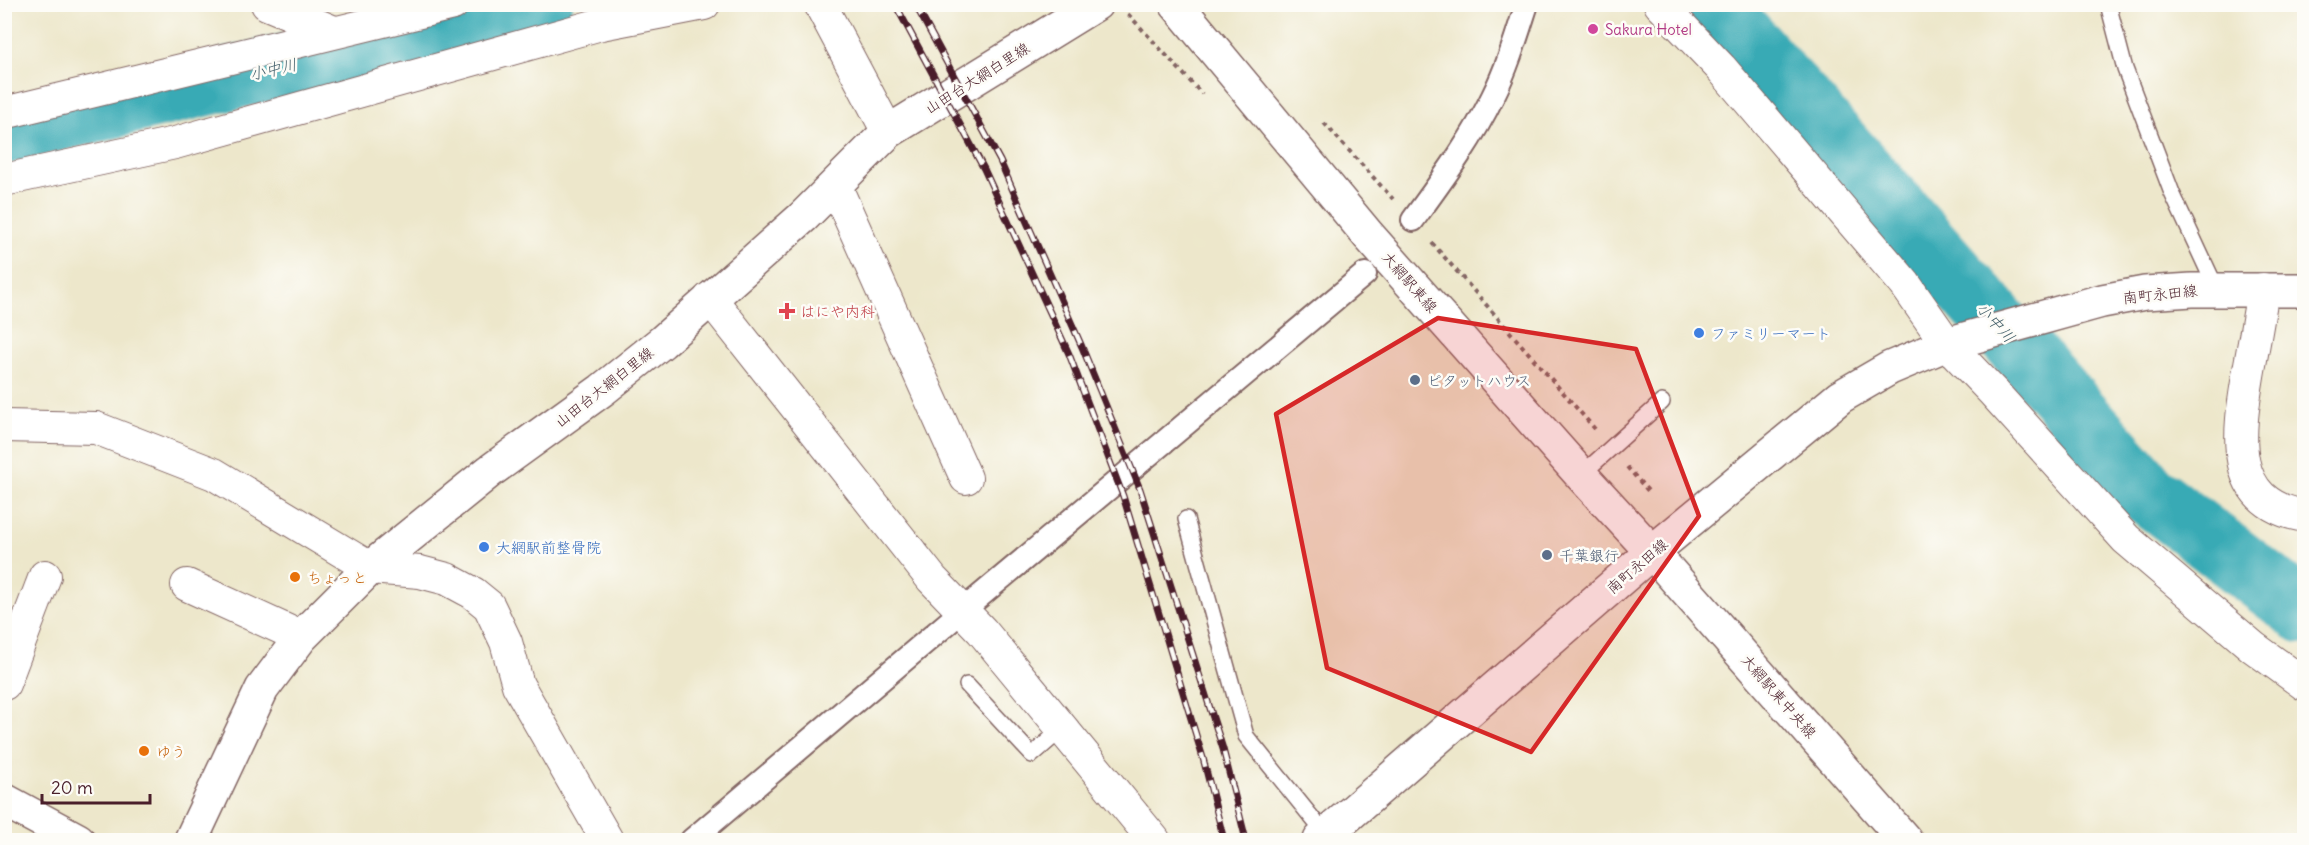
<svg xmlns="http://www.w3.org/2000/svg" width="2309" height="845" viewBox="0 0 2309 845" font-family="Delius,'Klee One',sans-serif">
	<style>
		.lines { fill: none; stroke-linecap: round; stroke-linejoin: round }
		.river { stroke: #39aab5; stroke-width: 64 }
		.service-casing { stroke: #836563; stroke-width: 18 }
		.pedestrian-casing { stroke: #836563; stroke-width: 26 }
		.minor-casing { stroke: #836563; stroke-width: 34 }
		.tertiary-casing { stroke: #836563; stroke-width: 36 }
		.primary-casing { stroke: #836563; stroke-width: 36 }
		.path { stroke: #836563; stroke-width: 4; stroke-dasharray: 4.5 4.5; stroke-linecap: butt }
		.service { stroke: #fff; stroke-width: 15 }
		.pedestrian { stroke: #fff; stroke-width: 22 }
		.minor { stroke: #fff; stroke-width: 32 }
		.tertiary { stroke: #fff; stroke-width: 33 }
		.primary { stroke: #fff; stroke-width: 33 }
		.rail-casing { stroke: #4a1f2b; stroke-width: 7 }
		.rail { stroke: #fdfcf7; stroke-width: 4.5; stroke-dasharray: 14; stroke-linecap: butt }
		.marked { fill: #d62828; fill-opacity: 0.2; stroke: #d62828; stroke-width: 4.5; stroke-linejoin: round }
		.hotel-dot { fill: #d1479c; stroke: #fdfcf7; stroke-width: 2 }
		.health-dot { fill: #e0444e; stroke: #fdfcf7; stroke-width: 2 }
		.shop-dot { fill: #3f7fe0; stroke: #fdfcf7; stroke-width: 2 }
		.service-dot { fill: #5c6f8a; stroke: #fdfcf7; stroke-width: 2 }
		.food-dot { fill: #e8710a; stroke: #fdfcf7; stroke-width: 2 }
		.labels { text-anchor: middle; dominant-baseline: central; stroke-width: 5; stroke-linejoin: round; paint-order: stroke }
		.hotel-label { font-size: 15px; fill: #b23c85; stroke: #fdfcf7; text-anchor: start }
		.street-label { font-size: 15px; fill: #4a1f2b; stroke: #fdfcf7 }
		.health-label { font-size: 15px; fill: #be3a42; stroke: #fdfcf7; text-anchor: start }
		.shop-label { font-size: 15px; fill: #366cbe; stroke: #fdfcf7; text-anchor: start }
		.service-label { font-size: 15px; fill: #4e5e75; stroke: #fdfcf7; text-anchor: start }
		.food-label { font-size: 15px; fill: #c56008; stroke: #fdfcf7; text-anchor: start }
		.water-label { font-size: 16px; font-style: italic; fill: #425e69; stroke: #fdfcf7 }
	</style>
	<rect width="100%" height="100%" fill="#fdfcf7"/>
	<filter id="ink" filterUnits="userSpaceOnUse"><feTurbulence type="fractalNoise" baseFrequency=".0167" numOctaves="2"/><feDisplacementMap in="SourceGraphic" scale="12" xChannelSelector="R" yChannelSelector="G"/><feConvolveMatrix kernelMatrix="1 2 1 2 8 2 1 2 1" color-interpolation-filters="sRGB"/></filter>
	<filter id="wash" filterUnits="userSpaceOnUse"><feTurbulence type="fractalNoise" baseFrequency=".008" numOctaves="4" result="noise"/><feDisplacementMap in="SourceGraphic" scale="24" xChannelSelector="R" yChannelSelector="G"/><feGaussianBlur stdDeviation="1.35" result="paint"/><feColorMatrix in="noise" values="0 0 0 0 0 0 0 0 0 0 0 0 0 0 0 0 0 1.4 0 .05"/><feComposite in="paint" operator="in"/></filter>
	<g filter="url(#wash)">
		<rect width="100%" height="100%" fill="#ede7cb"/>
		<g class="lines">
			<g class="river">
				<path d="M1714 4 2149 494 2304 612"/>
				<path d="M4 133 541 4"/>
			</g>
		</g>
	</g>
	<g filter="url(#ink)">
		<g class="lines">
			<defs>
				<g id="service">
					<path d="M2108 4 2125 69 2172 193 2217 290"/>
					<path d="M1581 475 1662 402"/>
					<path d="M1186 519 1246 736 1326 835"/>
					<path d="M967 685 1032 755 1062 729"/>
				</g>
				<g id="pedestrian">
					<path d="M1413 220C1442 180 1472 140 1493 96 1508 66 1517 35 1527 4"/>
					<path d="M692 840 962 611 1365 274"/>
				</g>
				<g id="minor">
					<path d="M267 4 334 32"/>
					<path d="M820 4 888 132"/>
					<path d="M1660 4 1721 68 1905 284 1947 344 1994 393 2126 539 2253 647 2304 684"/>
					<path d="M4 113 453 4"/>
					<path d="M4 180 175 143 601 24 704 4"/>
					<path d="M835 185 966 478"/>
					<path d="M2263 289C2259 316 2254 343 2249 370 2239 430 2225 502 2304 516"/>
					<path d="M710 298 932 579 982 631 1154 840"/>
					<path d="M4 426 96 428 214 474 370 568 420 572 447 579 473 593 489 606 506 642 518 685 607 840"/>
					<path d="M187 585 301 637"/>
					<path d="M4 684 45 576"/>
				</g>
				<g id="tertiary">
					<path d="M1176 4 1368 235 1581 475 1652 552 1905 840"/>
					<path d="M1320 840 1652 552 1840 397 1890 368 1947 344 2102 301 2145 293 2192 290H2304"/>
				</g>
				<g id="primary">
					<path d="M4 800 78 840"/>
					<path d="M191 840 262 689 301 637 370 568 490 471 602 390 662 342 803 217 888 132 1096 4"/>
				</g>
			</defs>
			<use href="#service" class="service-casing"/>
			<use href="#pedestrian" class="pedestrian-casing"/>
			<use href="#minor" class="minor-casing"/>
			<use href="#tertiary" class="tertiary-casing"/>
			<use href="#primary" class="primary-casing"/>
			<g class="path">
				<path d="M1128 14 1202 94"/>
				<path d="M1324 123 1393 199"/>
				<path d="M1432 243 1595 429"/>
				<path d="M1627 467 1650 493"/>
			</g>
			<use href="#service" class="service"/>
			<use href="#pedestrian" class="pedestrian"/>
			<use href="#minor" class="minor"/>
			<use href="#tertiary" class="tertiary"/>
			<use href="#primary" class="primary"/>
			<defs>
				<g id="rail">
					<path d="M895 4 984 169 1069 354 1123 496 1203 758 1224 840"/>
					<path d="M915 4 1000 161 1082 347 1140 489 1223 749 1246 840"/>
				</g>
			</defs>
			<use href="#rail" class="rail-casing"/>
			<use href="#rail" class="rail"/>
		</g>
	</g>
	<path class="marked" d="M1438 318 1636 349 1699 516 1531 752 1327 668 1276 414Z"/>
	<circle class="hotel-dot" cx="1593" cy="29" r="6"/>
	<path class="health-dot" d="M784 302h6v6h6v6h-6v6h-6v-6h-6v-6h6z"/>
	<g class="shop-dot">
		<circle cx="1699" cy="333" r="6"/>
		<circle cx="484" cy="547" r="6"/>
	</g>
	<g class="service-dot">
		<circle cx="1415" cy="380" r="6"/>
		<circle cx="1547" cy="555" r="6"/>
	</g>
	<g class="food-dot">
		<circle cx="295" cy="577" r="6"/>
		<circle cx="144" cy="751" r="6"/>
	</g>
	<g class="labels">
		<g class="hotel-label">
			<text x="1605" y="29">Sakura Hotel</text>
		</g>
		<g class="street-label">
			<text transform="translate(977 78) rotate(-32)">山田台大網白里線</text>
			<text transform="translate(1410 282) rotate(49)">大網駅東線</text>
			<text transform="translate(2160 294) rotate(-6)">南町永田線</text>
			<text transform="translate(604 387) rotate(-38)">山田台大網白里線</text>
			<text transform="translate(1637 566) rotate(-41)">南町永田線</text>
			<text transform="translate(1779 696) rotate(49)">大網駅東中央線</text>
		</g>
		<g class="health-label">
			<text x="800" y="311">はにや内科</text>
		</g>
		<g class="shop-label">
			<text x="1711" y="333">ファミリーマート</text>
			<text x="496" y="547">大網駅前整骨院</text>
		</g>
		<g class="service-label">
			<text x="1427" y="380">ピタットハウス</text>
			<text x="1559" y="555">千葉銀行</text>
		</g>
		<g class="food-label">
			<text x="307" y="577">ちょっと</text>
			<text x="156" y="751">ゆう</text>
		</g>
		<g class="water-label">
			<text transform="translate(273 69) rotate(-13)">小中川</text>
			<text transform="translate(1996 322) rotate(48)">小中川</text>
		</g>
	</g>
	<rect width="2309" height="845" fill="none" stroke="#fdfcf7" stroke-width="24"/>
	<path d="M42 794v9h108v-9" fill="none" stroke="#4a1f2b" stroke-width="3"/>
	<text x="51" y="794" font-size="18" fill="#4a1f2b" stroke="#fdfcf7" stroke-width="4.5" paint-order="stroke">20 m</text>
</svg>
